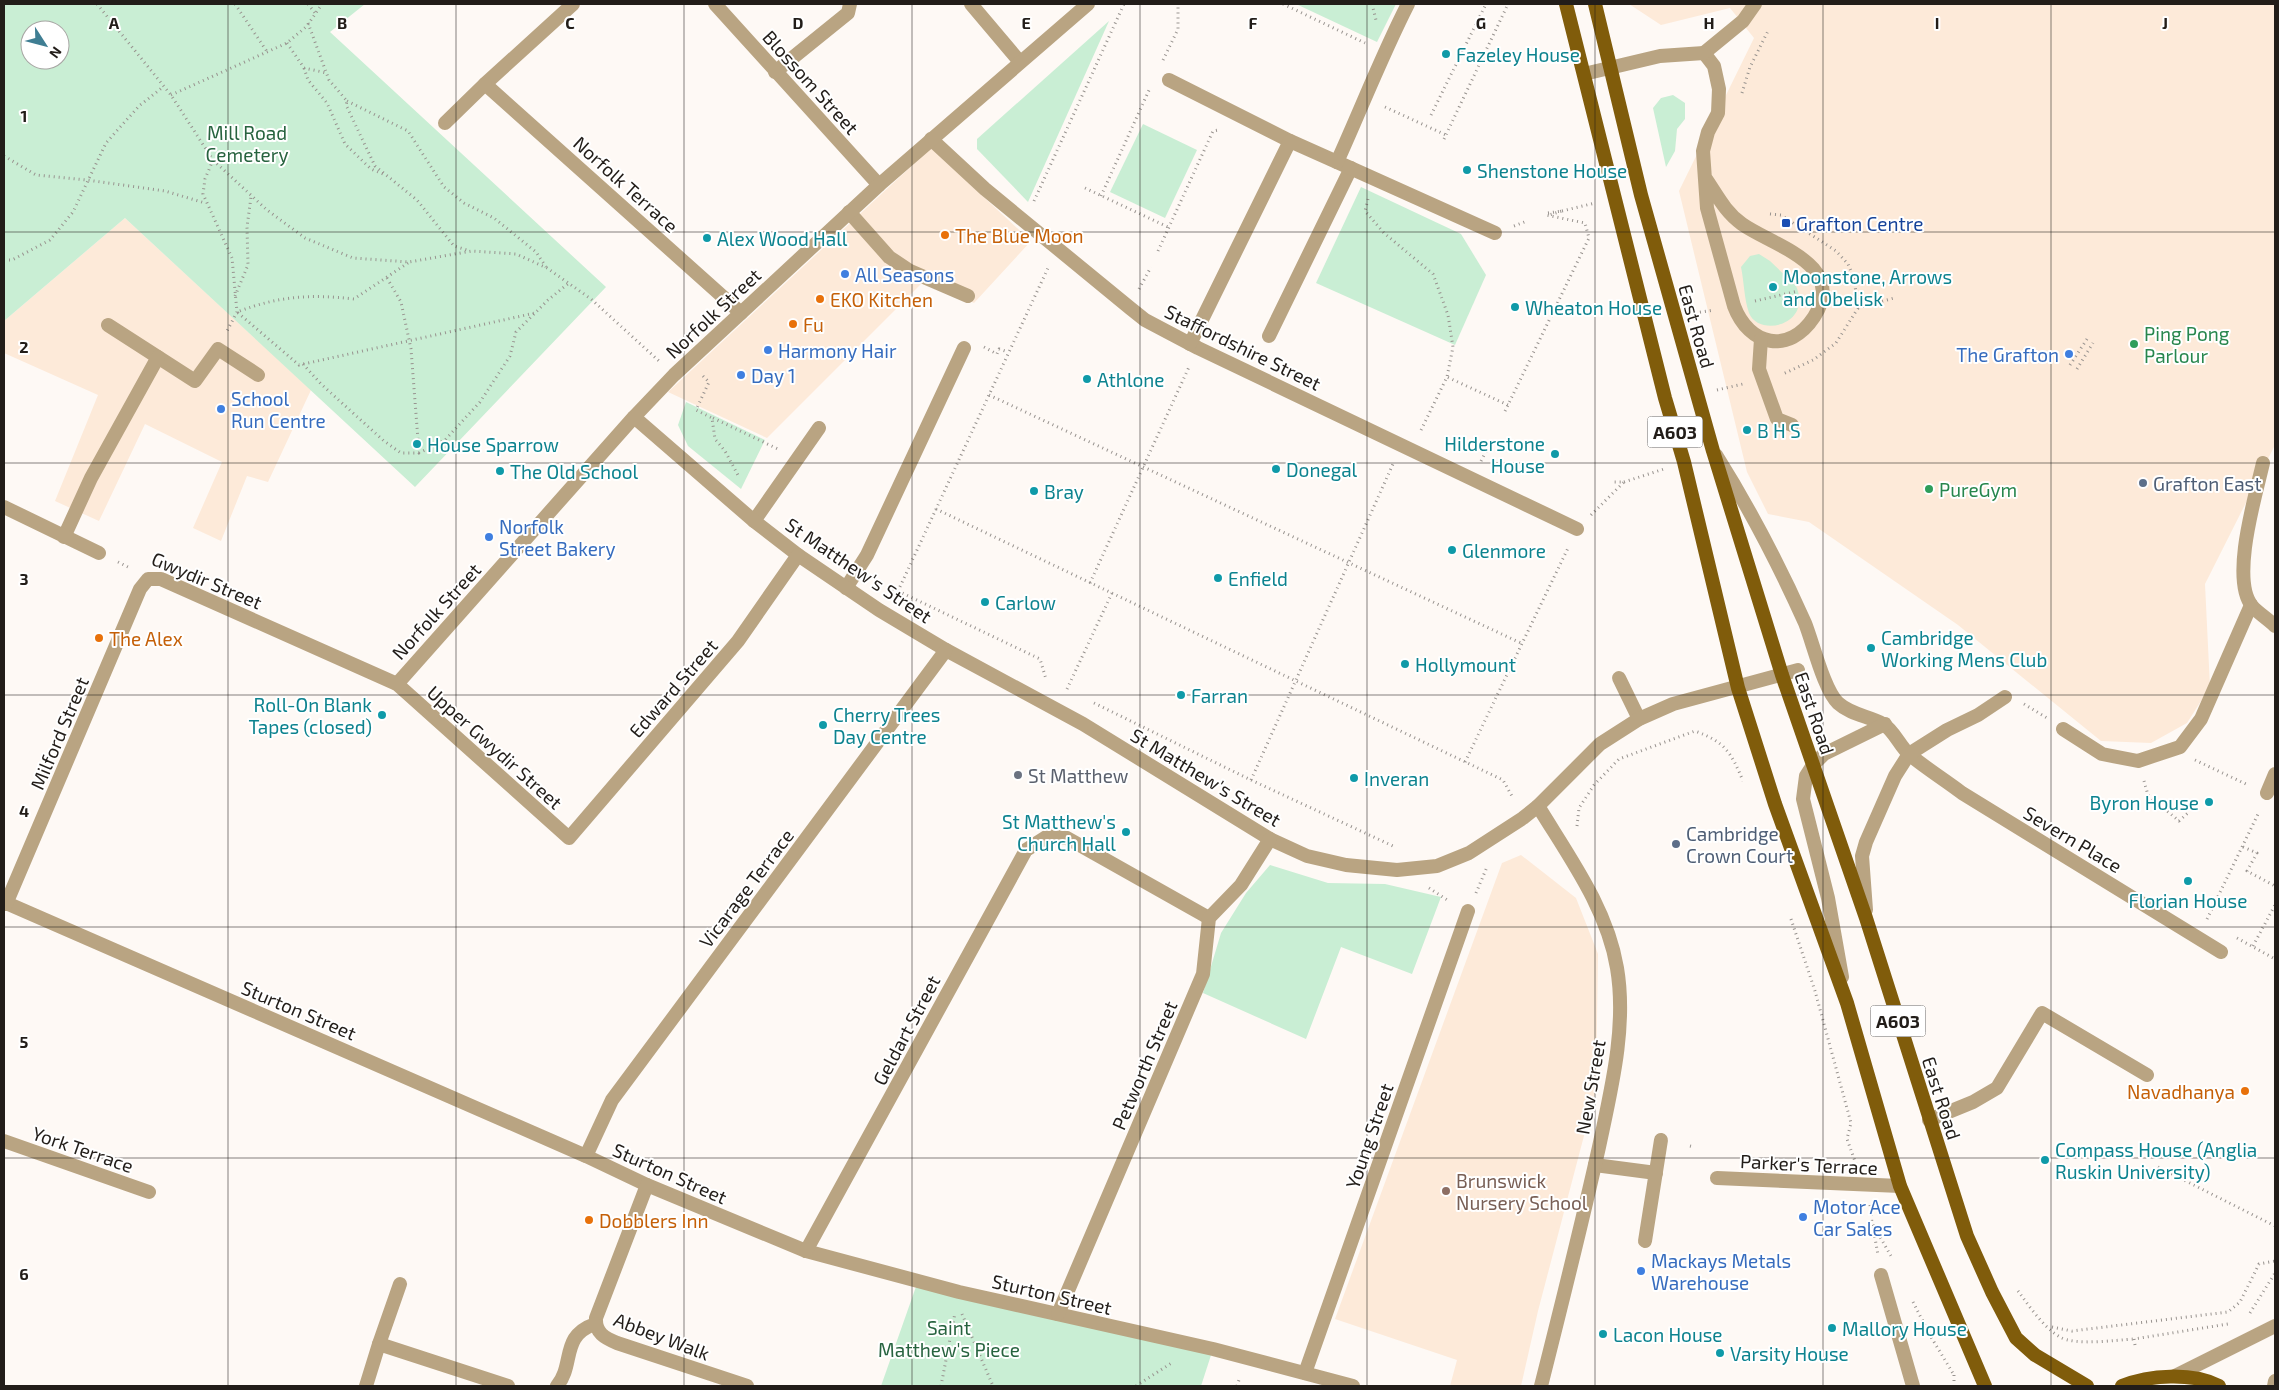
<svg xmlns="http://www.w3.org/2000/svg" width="2279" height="1390" viewBox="0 0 2279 1390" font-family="'Exo 2',sans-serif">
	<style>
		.built { fill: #fdead9 }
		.green { fill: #c9eed4; fill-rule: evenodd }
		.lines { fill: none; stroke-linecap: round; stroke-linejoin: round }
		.path { stroke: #98938f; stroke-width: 3; stroke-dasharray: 1 4; stroke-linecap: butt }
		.service { stroke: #b9a482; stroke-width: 14 }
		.minor { stroke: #b9a482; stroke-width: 14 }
		.tertiary { stroke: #b9a482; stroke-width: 14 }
		.primary { stroke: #805c0b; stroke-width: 14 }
		.grid { fill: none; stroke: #221d19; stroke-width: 1; stroke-opacity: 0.55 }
		.culture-dot { fill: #0f9aa8; stroke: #fff; stroke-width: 2 }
		.transit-dot { fill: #1a4fb4; stroke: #fff; stroke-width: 2 }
		.food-dot { fill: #e8710a; stroke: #fff; stroke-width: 2 }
		.shop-dot { fill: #3f7fe0; stroke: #fff; stroke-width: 2 }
		.leisure-dot { fill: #2e9e5b; stroke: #fff; stroke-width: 2 }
		.service-dot { fill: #5c6f8a; stroke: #fff; stroke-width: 2 }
		.worship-dot { fill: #6b7280; stroke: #fff; stroke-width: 2 }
		.education-dot { fill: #8d6e63; stroke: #fff; stroke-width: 2 }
		.labels { text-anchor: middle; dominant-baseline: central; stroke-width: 4; stroke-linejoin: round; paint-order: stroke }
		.shield { fill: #fff; stroke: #64615e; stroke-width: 1 }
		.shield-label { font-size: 18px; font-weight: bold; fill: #221d19 }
		.culture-label { font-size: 19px; fill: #0d838f; stroke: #fff; text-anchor: start }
		.street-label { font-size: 19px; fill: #221d19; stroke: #fff }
		.park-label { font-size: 19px; fill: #27633f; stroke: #fff }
		.transit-label { font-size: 19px; fill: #164399; stroke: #fff; text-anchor: start }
		.food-label { font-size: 19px; fill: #c56008; stroke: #fff; text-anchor: start }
		.shop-label { font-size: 19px; fill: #366cbe; stroke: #fff; text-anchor: start }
		.leisure-label { font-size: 19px; fill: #27864d; stroke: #fff; text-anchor: start }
		.service-label { font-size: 19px; fill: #4e5e75; stroke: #fff; text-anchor: start }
		.worship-label { font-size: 19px; fill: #5b616d; stroke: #fff; text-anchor: start }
		.education-label { font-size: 19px; fill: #785e54; stroke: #fff; text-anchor: start }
		.grid-label { font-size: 16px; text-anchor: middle; font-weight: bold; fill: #221d19; stroke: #fff; stroke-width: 4; stroke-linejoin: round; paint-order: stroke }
	</style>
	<rect width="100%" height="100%" fill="#fef9f5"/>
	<g class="built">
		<path d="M1629 4H2275V445L2205 584 2210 687 2187 723 2151 743 2101 741 1958 625 1809 522 1768 514 1747 472 1679 191 1754 38 1730 8 1661 25Z"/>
		<path d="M931 148 1031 241 974 303 925 280 767 438 668 392Z"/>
		<path d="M125 218 311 390 268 482 247 476 221 541 193 528 222 462 145 424 99 521 55 501 98 395 4 353V321Z"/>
		<path d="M1521 855 1576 898 1598 954 1596 1090 1538 1311 1521 1386H1450L1457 1360 1335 1319 1502 863Z"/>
	</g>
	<g class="green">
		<path d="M4 4H365L330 32 606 287 415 487 125 218 4 321ZM30 30H60V60H30Z"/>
		<path d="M1296 4H1396L1377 42Z"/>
		<path d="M1109 21 1028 202 977 149V139Z"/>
		<path d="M1673 95 1685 103V119L1677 129 1675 151 1666 167 1653 108 1661 98Z"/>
		<path d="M1143 124 1197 150 1165 218 1110 192Z"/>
		<path d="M1361 187 1461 234 1486 275 1455 345 1316 283Z"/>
		<path d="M1759 254 1770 261 1796 286C1813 325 1759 338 1749 313 1744 299 1744 281 1741 267L1750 256Z"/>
		<path d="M686 402 765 440 741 489 688 446 678 425Z"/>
		<path d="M1270 865 1328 883 1385 884 1441 897 1412 974 1341 947 1306 1039 1203 993 1221 933 1246 893Z"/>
		<path d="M918 1281 1213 1349 1201 1386H881Z"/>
	</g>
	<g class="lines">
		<g class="path">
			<path d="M97 4 171 95 213 160 267 210 305 238 353 258 409 262 472 251 516 254 547 268 591 299 659 361"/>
			<path d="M235 4 268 53"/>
			<path d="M308 4 315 13"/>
			<path d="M1283 4 1365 43"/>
			<path d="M1372 4 1376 20"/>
			<path d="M308 23 329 80 347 101 346 105 375 166 417 200 454 246 470 251"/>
			<path d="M287 43 304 68 327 73"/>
			<path d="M1163 60 1178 29V4"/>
			<path d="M304 68 308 80 327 103 345 144 371 169 383 174"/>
			<path d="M1742 93 1750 67 1768 31"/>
			<path d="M171 95 287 43 307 26 322 4"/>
			<path d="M347 101 408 131 444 187 464 203 494 218 536 252 546 267"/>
			<path d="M1385 107 1446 135"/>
			<path d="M1431 115 1486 4"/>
			<path d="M1444 139 1508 4"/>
			<path d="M4 156 36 175 87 180 165 191 205 203"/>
			<path d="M213 160 205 179 203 194 232 258 237 312 227 331"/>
			<path d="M1085 188 1168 227"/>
			<path d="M1101 196 1150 88"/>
			<path d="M1368 199 1365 211 1384 233 1433 274 1448 315 1453 347 1447 377"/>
			<path d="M1034 201 1124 4"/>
			<path d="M1562 211 1595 203"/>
			<path d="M1548 213 1562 211 1549 215"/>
			<path d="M1770 214 1781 215 1836 251 1848 264 1854 278 1858 308 1836 343 1813 360 1783 374"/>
			<path d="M1514 226 1527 221"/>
			<path d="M1158 251 1213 131 1218 130"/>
			<path d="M4 260H12L50 240 73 212 106 143 139 106 163 87"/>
			<path d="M408 263 354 299C310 294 279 296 237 312L299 365 535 313"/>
			<path d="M387 278 401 302 411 349 419 453 445 440 480 402 510 356 516 332 548 300 569 283"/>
			<path d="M1139 289 1151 267"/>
			<path d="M235 296 248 265 247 227 251 197"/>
			<path d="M1755 301 1798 291"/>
			<path d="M1858 308 1894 298"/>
			<path d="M1695 313 1714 310"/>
			<path d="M984 347 997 354 999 349 1008 352"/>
			<path d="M303 364 321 384 384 441 401 453H419"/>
			<path d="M2070 365 2087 339"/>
			<path d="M2077 369 2093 343"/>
			<path d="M703 376 709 382 696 410 712 418 715 439 725 451 739 477"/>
			<path d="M1717 390 1743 384"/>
			<path d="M989 395 1523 644"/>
			<path d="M1505 411 1589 238 1585 223 1546 215"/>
			<path d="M713 418 780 450"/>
			<path d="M1421 430 1447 377 1508 405"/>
			<path d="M1481 461 1490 444"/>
			<path d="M1624 482 1664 469"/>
			<path d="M936 509 1503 780 1513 798"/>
			<path d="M1591 515 1624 482H1612"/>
			<path d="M118 562 130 568"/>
			<path d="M1090 583 1189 367"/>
			<path d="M888 588 898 591 1048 268"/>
			<path d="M898 591 1040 659 1046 679"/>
			<path d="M1067 689 1112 593"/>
			<path d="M1094 703 1251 780 1393 846"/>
			<path d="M2024 704 2047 718"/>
			<path d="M2195 760 2248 785"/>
			<path d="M1465 762 1568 548"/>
			<path d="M1251 780 1393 464"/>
			<path d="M2144 781 2148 795 2179 821 2189 812"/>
			<path d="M1577 826 1579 808 1594 785 1619 759 1695 731C1725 742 1731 752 1743 781"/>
			<path d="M2243 847 2257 853 2247 871 2275 886"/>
			<path d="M1429 888 1449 901"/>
			<path d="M1476 893 1487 867"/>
			<path d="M1791 919 1815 991 1851 1123 1847 1139 1856 1164"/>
			<path d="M2207 919 2259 812"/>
			<path d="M2237 938 2275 959"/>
			<path d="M2253 946 2275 905"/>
			<path d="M1690 1146 1694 1147"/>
			<path d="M2158 1167 2275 1226"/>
			<path d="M1870 1205 1872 1223 1891 1256"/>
			<path d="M1873 1227 1878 1255"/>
			<path d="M2018 1291C2030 1307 2043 1327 2060 1337 2075 1346 2116 1340 2134 1339"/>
			<path d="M1913 1302 1931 1337 1954 1375"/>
			<path d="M2250 1313 2275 1273"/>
			<path d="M962 1314 993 1386"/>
			<path d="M2052 1327 2072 1331 2228 1312 2240 1302 2259 1264 2275 1261"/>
			<path d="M2135 1345 2134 1339 2228 1324"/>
			<path d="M941 1386 955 1313"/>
			<path d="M1136 1386 1173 1362"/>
			<path d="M1237 1386 1240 1377"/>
			<path d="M1954 1386V1374"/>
		</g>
		<g class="service">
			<path d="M971 4 1020 62"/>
			<path d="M1704 53 1714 66 1719 89 1718 113 1708 132 1703 151 1707 208 1734 306C1749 346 1789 355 1814 317 1848 264 1773 246 1742 224 1725 212 1717 195 1706 179"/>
			<path d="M1704 53 1743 21 1755 4"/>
			<path d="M1584 74 1660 56 1704 53"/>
			<path d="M849 212 889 257 910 271 968 296"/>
			<path d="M108 325 195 381 218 349 258 375"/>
			<path d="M1269 336 1351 168"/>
			<path d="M1761 339 1759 369 1777 419 1792 425"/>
			<path d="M1716 455C1750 509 1779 565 1805 623 1813 643 1824 690 1838 703 1851 715 1869 716 1883 724 1894 730 1900 747 1910 755 1927 769 1945 780 1962 793L2221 952"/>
			<path d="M2263 463C2256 494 2230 579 2252 606 2258 613 2268 619 2275 626"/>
			<path d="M754 521 819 428"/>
			<path d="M64 537 91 478 158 357"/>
			<path d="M846 588 867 555 964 348"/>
			<path d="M1619 678 1639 719"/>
			<path d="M2063 729 2102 754 2138 761 2180 747 2201 719 2251 605"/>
			<path d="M2267 793 2275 774"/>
			<path d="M1866 910 1862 856 1866 842 1895 776 1909 754 1947 730 1978 715 2005 697"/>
			<path d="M1842 977 1828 898 1803 799 1806 776 1813 765 1824 754 1885 724"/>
			<path d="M1929 1120 1973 1102 1997 1088 2042 1013 2147 1075"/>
			<path d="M1595 1165 1656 1173"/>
			<path d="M1717 1178 1900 1186"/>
			<path d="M1645 1241 1661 1140"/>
		</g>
		<g class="minor">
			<path d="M573 4 485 84 741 313"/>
			<path d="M715 4 879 185"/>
			<path d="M775 72 848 13 850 4"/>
			<path d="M1169 80 1290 141"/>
			<path d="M445 123 485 84"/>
			<path d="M931 139 985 189 1130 308 1145 320 1198 348 1577 529"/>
			<path d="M1337 162 1495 233"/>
			<path d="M1190 344 1290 141 1337 162C1361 109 1382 55 1408 4"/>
			<path d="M634 417 754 521 798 555 879 610 946 650 1083 724 1270 839 1307 856 1346 865 1397 870 1437 866 1469 853 1523 818 1538 806 1600 744 1639 719 1673 704 1798 670"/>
			<path d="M4 507 99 553"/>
			<path d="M397 684 634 417 674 375 879 185 1088 4"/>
			<path d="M1538 806C1569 857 1607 908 1617 968 1627 1027 1611 1090 1599 1147 1581 1227 1561 1307 1541 1386"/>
			<path d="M4 902 586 1156 647 1185 806 1251 959 1292 1213 1349 1353 1386"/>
			<path d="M6 904 140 589 148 579H161L397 684 569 838 738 641 798 555"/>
			<path d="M4 1141 149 1192"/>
			<path d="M586 1156 612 1100 946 650"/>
			<path d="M647 1185 596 1318C595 1333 605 1338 617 1343L747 1386"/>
			<path d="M806 1251 1026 850 1048 836 1067 838 1209 918"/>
			<path d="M1881 1275 1913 1386"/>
			<path d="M1058 1314 1203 974 1209 918 1241 885 1270 839"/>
			<path d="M379 1344 400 1284"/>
			<path d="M1305 1373 1468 911"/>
			<path d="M366 1386 379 1344 508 1386"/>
			<path d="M557 1386C575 1364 560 1336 595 1324"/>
		</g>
		<g class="tertiary">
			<path d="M2175 1376 2275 1326"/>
			<path d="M2274 1386 2275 1381"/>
		</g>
		<g class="primary">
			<path d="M1566 4 1665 398 1684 462 1738 688 1775 804 1847 1003 1900 1186 1985 1386"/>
			<path d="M1595 4 1641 195 1713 451 1782 675 1866 918 1967 1236 1992 1292 2016 1338 2035 1355 2087 1386"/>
			<path d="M2122 1386C2149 1375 2192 1372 2219 1386"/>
		</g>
	</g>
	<path class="grid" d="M228 4V1386M456 4V1386M684 4V1386M912 4V1386M1140 4V1386M1367 4V1386M1595 4V1386M1823 4V1386M2051 4V1386M4 232H2275M4 463H2275M4 695H2275M4 927H2275M4 1158H2275"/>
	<g class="culture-dot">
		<circle cx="1446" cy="54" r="5"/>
		<circle cx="1467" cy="170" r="5"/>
		<circle cx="707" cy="238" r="5"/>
		<circle cx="1773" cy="287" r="5"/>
		<circle cx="1515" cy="307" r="5"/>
		<circle cx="1087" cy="379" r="5"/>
		<circle cx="1747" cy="430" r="5"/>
		<circle cx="417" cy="444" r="5"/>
		<circle cx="1555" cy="454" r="5"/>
		<circle cx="1276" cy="469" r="5"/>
		<circle cx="500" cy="471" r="5"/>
		<circle cx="1034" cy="491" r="5"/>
		<circle cx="1452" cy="550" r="5"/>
		<circle cx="1218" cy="578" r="5"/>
		<circle cx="985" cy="602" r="5"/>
		<circle cx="1871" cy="648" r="5"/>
		<circle cx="1405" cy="664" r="5"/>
		<circle cx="1181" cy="695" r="5"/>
		<circle cx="382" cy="715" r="5"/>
		<circle cx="823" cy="725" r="5"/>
		<circle cx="1354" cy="778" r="5"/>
		<circle cx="2209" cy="802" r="5"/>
		<circle cx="1126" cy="832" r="5"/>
		<circle cx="2188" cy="881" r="5"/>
		<circle cx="2045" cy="1160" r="5"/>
		<circle cx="1832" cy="1328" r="5"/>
		<circle cx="1603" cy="1334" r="5"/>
		<circle cx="1720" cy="1353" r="5"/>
	</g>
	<rect class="transit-dot" x="1781" y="218" width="10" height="10" rx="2.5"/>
	<g class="food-dot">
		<circle cx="945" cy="235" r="5"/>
		<circle cx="820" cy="299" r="5"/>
		<circle cx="793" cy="324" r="5"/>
		<circle cx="99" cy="638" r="5"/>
		<circle cx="2245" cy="1091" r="5"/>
		<circle cx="589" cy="1220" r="5"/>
	</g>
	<g class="shop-dot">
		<circle cx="845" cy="274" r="5"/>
		<circle cx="768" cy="350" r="5"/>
		<circle cx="2069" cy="354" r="5"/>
		<circle cx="741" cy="375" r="5"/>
		<circle cx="221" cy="409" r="5"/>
		<circle cx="489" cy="537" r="5"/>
		<circle cx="1803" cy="1217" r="5"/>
		<circle cx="1641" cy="1271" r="5"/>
	</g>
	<g class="leisure-dot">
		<circle cx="2134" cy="344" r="5"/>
		<circle cx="1929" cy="489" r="5"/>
	</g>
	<g class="service-dot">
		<circle cx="2143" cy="483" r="5"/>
		<circle cx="1676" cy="844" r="5"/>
	</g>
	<circle class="worship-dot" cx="1018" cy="775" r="5"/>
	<circle class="education-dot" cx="1446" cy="1191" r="5"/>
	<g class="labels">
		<g class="shield">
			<rect x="1647.5" y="416.5" width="55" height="31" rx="4"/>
			<rect x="1870.5" y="1005.5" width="55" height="31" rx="4"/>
		</g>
		<g class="shield-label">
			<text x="1675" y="432">A603</text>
			<text x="1898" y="1021">A603</text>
		</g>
		<g class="culture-label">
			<text x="1456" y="54">Fazeley House</text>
			<text x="1477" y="170">Shenstone House</text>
			<text x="717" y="238">Alex Wood Hall</text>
			<text x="1783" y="276">Moonstone, Arrows<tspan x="1783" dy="22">and Obelisk</tspan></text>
			<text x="1525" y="307">Wheaton House</text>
			<text x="1097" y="379">Athlone</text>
			<text x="1757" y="430">B H S</text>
			<text x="1545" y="443" text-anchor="end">Hilderstone<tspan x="1545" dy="22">House</tspan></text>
			<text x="427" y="444">House Sparrow</text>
			<text x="1286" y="469">Donegal</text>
			<text x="510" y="471">The Old School</text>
			<text x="1044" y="491">Bray</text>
			<text x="1462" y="550">Glenmore</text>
			<text x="1228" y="578">Enfield</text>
			<text x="995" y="602">Carlow</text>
			<text x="1881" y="637">Cambridge<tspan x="1881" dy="22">Working Mens Club</tspan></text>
			<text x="1415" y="664">Hollymount</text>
			<text x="1191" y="695">Farran</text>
			<text x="372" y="704" text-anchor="end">Roll-On Blank<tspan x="372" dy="22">Tapes (closed)</tspan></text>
			<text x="833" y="714">Cherry Trees<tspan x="833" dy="22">Day Centre</tspan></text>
			<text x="1364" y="778">Inveran</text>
			<text x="2199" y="802" text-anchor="end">Byron House</text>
			<text x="1116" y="821" text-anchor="end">St Matthew's<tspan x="1116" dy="22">Church Hall</tspan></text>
			<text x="2188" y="900" text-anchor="middle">Florian House</text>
			<text x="2055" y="1149">Compass House (Anglia<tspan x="2055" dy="22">Ruskin University)</tspan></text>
			<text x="1842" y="1328">Mallory House</text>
			<text x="1613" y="1334">Lacon House</text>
			<text x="1730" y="1353">Varsity House</text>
		</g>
		<g class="street-label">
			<text transform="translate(811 82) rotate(48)">Blossom Street</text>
			<text transform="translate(626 184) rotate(42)">Norfolk Terrace</text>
			<text transform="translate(713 313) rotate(-43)">Norfolk Street</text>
			<text transform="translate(1697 326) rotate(74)">East Road</text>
			<text transform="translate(1243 347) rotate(26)">Staffordshire Street</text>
			<text transform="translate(859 570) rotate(34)">St Matthew's Street</text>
			<text transform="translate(207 580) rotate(23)">Gwydir Street</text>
			<text transform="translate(436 611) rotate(-48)">Norfolk Street</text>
			<text transform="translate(673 688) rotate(-49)">Edward Street</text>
			<text transform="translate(1815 713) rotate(71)">East Road</text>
			<text transform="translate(59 733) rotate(-67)">Milford Street</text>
			<text transform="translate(495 747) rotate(42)">Upper Gwydir Street</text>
			<text transform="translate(1206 777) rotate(31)">St Matthew's Street</text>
			<text transform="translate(2073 839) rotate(31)">Severn Place</text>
			<text transform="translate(746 888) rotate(-53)">Vicarage Terrace</text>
			<text transform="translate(299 1010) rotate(23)">Sturton Street</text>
			<text transform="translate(906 1030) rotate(-62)">Geldart Street</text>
			<text transform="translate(1144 1065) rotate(-67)">Petworth Street</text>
			<text transform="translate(1590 1087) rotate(-80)">New Street</text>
			<text transform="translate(1942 1098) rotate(72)">East Road</text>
			<text transform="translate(1369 1136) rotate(-71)">Young Street</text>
			<text transform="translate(83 1149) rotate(19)">York Terrace</text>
			<text transform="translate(1809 1164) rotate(3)">Parker's Terrace</text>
			<text transform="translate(670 1173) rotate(24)">Sturton Street</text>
			<text transform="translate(1052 1294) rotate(13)">Sturton Street</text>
			<text transform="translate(662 1336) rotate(21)">Abbey Walk</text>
		</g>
		<g class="park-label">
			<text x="247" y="132">Mill Road<tspan x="247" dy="22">Cemetery</tspan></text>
			<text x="949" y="1327">Saint<tspan x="949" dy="22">Matthew's Piece</tspan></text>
		</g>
		<g class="transit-label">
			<text x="1796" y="223">Grafton Centre</text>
		</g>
		<g class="food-label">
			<text x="955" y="235">The Blue Moon</text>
			<text x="830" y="299">EKO Kitchen</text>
			<text x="803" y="324">Fu</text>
			<text x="109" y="638">The Alex</text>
			<text x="2235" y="1091" text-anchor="end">Navadhanya</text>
			<text x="599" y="1220">Dobblers Inn</text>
		</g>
		<g class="shop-label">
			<text x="855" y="274">All Seasons</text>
			<text x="778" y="350">Harmony Hair</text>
			<text x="2059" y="354" text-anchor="end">The Grafton</text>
			<text x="751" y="375">Day 1</text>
			<text x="231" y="398">School<tspan x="231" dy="22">Run Centre</tspan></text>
			<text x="499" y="526">Norfolk<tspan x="499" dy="22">Street Bakery</tspan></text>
			<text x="1813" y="1206">Motor Ace<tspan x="1813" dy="22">Car Sales</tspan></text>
			<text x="1651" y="1260">Mackays Metals<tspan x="1651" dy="22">Warehouse</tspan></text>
		</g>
		<g class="leisure-label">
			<text x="2144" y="333">Ping Pong<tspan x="2144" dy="22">Parlour</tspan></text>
			<text x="1939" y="489">PureGym</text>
		</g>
		<g class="service-label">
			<text x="2153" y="483">Grafton East</text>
			<text x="1686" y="833">Cambridge<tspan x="1686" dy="22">Crown Court</tspan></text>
		</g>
		<g class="worship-label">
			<text x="1028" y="775">St Matthew</text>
		</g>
		<g class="education-label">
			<text x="1456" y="1180">Brunswick<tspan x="1456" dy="22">Nursery School</tspan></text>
		</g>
	</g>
	<g class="grid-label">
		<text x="114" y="29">A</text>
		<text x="342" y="29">B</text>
		<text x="570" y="29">C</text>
		<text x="798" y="29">D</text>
		<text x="1026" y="29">E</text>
		<text x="1253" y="29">F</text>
		<text x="1481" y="29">G</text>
		<text x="1709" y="29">H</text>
		<text x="1937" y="29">I</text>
		<text x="2165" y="29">J</text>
		<text x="24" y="122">1</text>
		<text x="24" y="353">2</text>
		<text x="24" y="585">3</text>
		<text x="24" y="817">4</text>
		<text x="24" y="1048">5</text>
		<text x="24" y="1280">6</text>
	</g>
	<rect width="2279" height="1390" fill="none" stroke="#221d19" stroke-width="10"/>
	<g transform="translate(45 45) rotate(126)"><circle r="24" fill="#ffffff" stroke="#a7a5a3"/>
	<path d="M0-4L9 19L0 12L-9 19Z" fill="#3f7e93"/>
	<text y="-8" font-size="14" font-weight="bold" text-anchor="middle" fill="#221d19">N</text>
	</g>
</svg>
